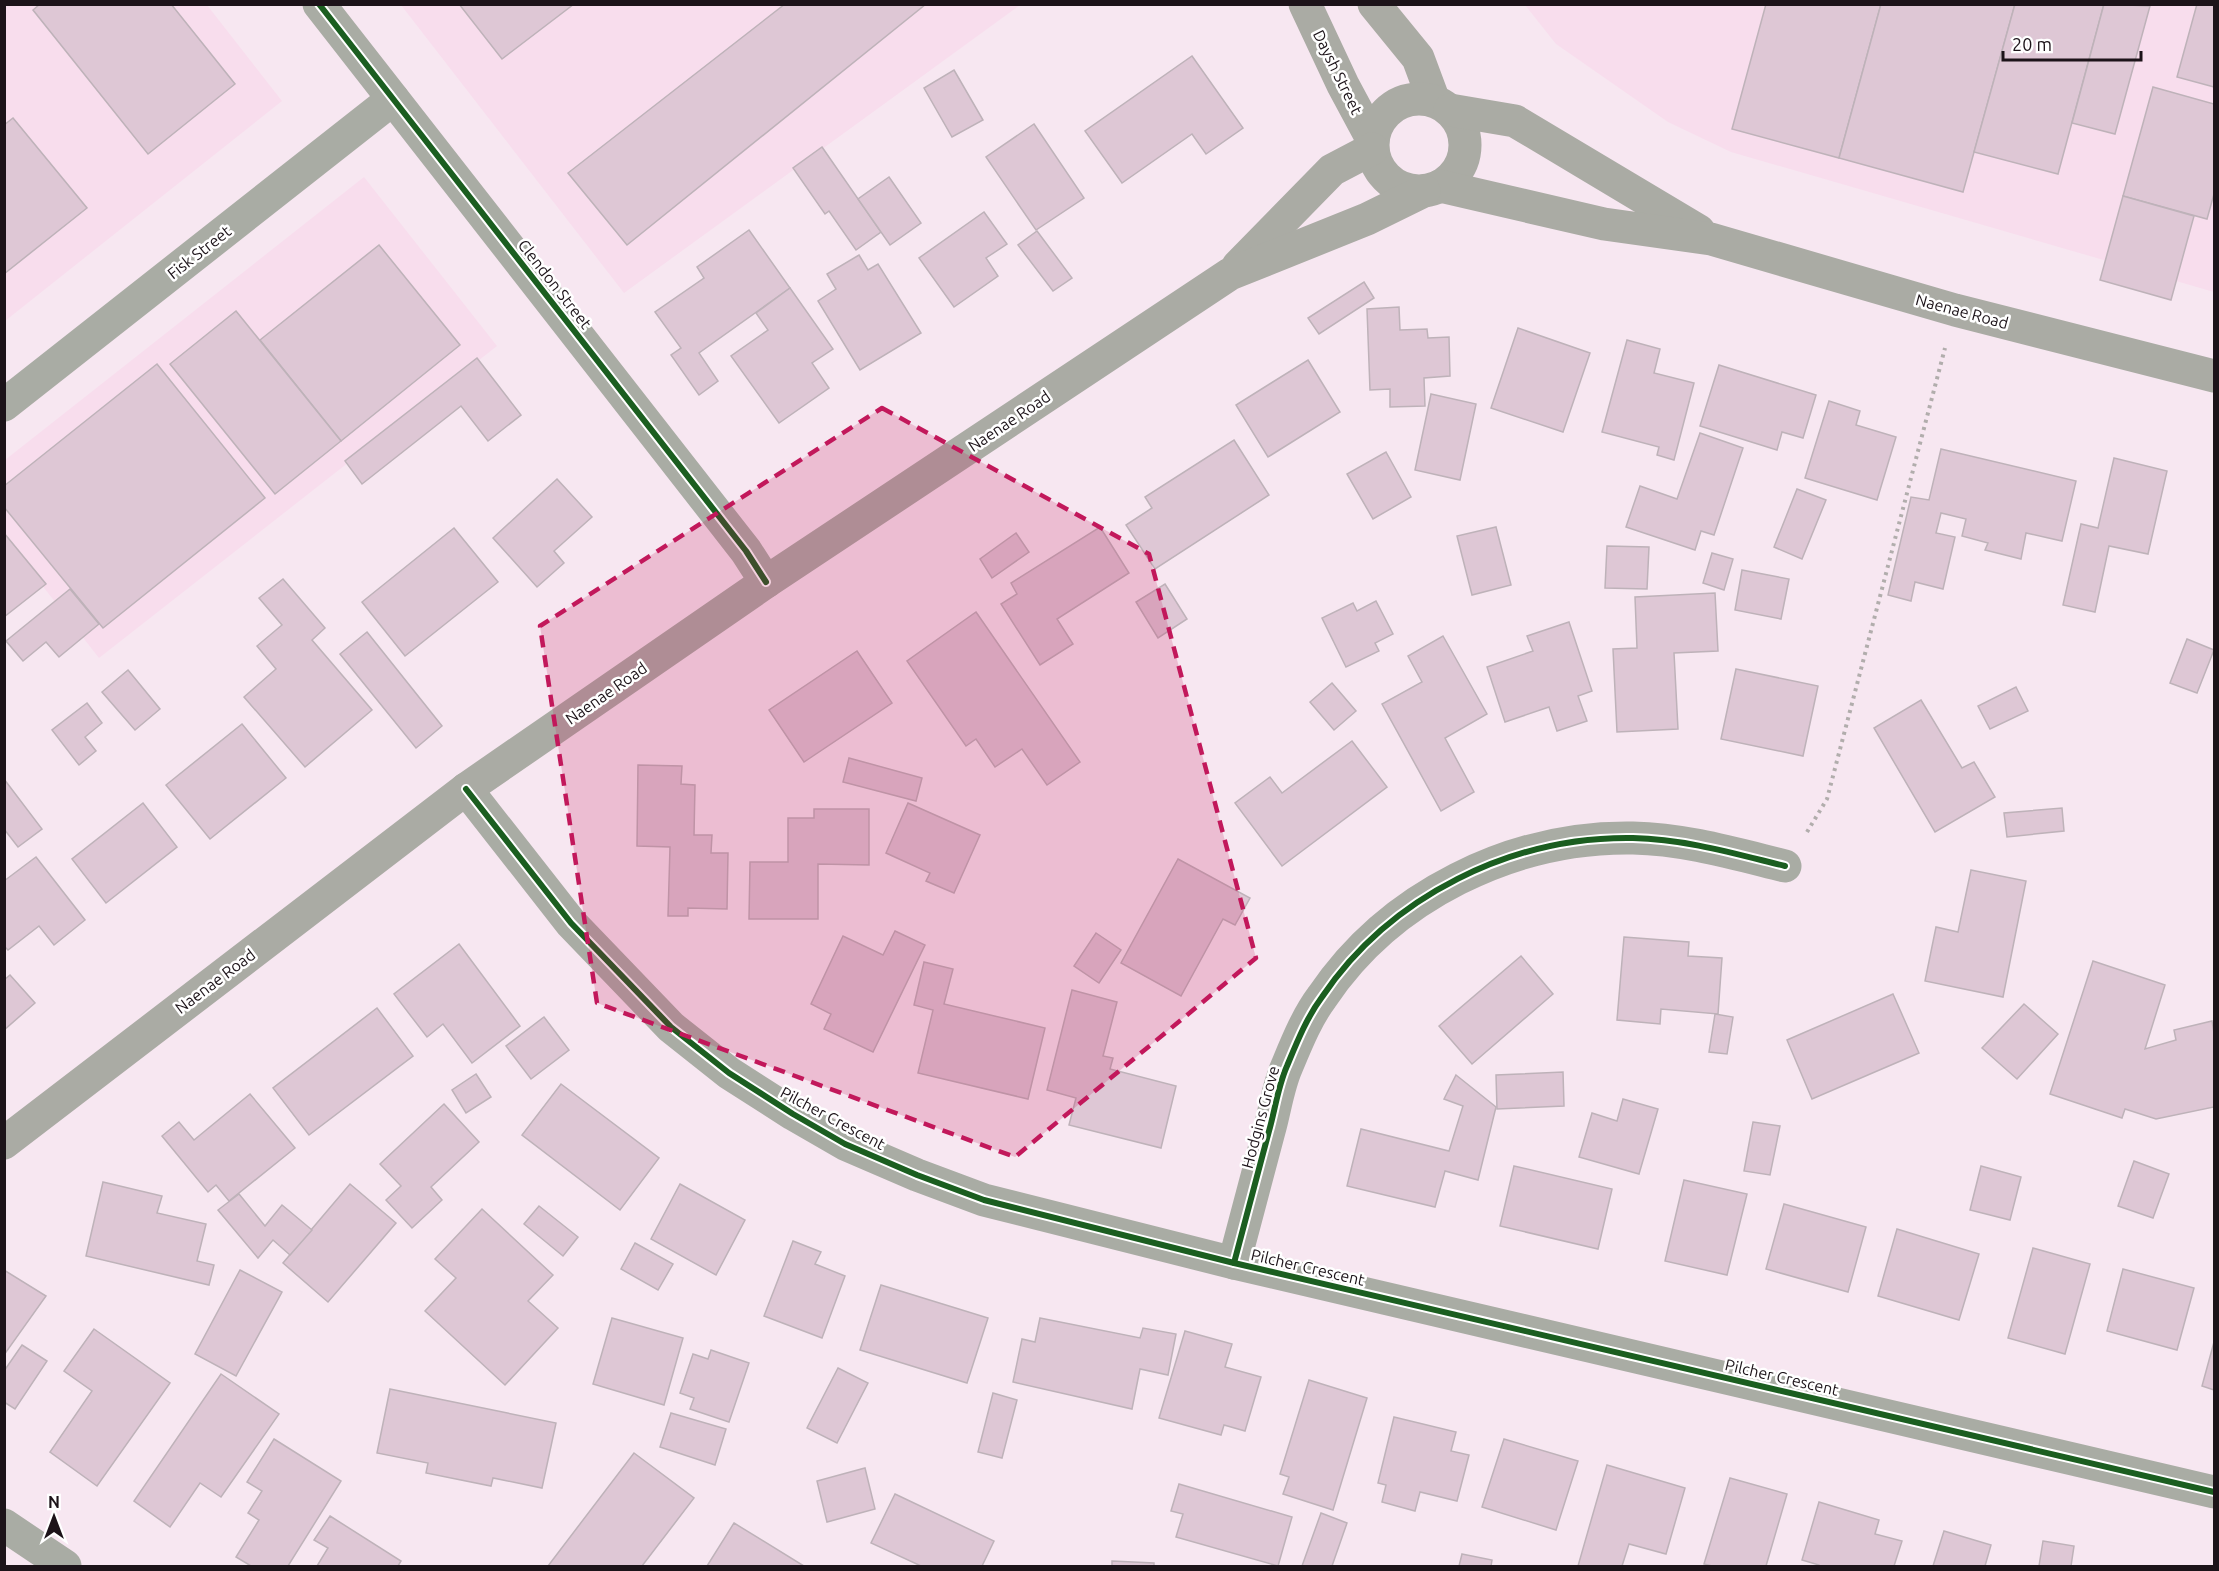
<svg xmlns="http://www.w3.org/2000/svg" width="2219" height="1571" viewBox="0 0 2219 1571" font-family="Ubuntu,sans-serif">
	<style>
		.built { fill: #f8dded }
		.building { fill: #dec7d5; stroke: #beb2b9; stroke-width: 1.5 }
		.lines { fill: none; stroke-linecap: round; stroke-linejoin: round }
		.path { stroke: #b1adac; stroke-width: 4; stroke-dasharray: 3 4.5; stroke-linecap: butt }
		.minor { stroke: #a9aca4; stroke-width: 33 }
		.secondary { stroke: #aaaba4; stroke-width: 33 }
		.cycleway-casing { stroke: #fff; stroke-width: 10 }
		.cycleway { stroke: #1b5e20; stroke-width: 6 }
		.marked { fill: #c2185b; fill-opacity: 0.2; stroke: #c2185b; stroke-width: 4.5; stroke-dasharray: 12 8; stroke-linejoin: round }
		.labels { text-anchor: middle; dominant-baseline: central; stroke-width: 5; stroke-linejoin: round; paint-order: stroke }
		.street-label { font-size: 16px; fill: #1c1319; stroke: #fff }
	</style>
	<rect width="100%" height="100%" fill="#f7e7f1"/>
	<g class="built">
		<path d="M5 5H207L282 101 5 321Z"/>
		<path d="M401 5H1020L624 293Z"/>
		<path d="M1525 5H2214V292L1731 152 1668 122 1556 44Z"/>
		<path d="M364 177 497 346 99 658 5 538V460Z"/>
	</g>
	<g class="building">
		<path d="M40 4H171L235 84 148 154 33 10Z"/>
		<path d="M459 4H574L502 59Z"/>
		<path d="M785 4H926L627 245 568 173Z"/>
		<path d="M1766 4H1881L1839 158 1732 129Z"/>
		<path d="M1881 4H2015L1963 192 1839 158Z"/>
		<path d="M2015 4H2104L2058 174 1974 152Z"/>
		<path d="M2104 4 2150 6 2115 134 2072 123Z"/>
		<path d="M2197 4H2214V87L2177 77Z"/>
		<path d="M1192 56 1243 128 1206 154 1192 134 1122 183 1085 131Z"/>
		<path d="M954 70 983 120 952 137 924 88Z"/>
		<path d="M2153 87 2214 104V194L2207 219 2123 196Z"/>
		<path d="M13 118 87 208 4 274V125Z"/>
		<path d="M1034 124 1084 198 1036 230 986 157Z"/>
		<path d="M822 147 881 232 856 250 829 211 825 214 793 168Z"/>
		<path d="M889 177 921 223 890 245 858 199Z"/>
		<path d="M2123 196 2194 216 2171 300 2100 280Z"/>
		<path d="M984 212 1007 244 986 258 998 276 954 307 919 258Z"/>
		<path d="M749 230 790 288 699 353 718 381 699 395 671 355 681 348 655 312 704 278 697 267Z"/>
		<path d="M1037 231 1072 278 1053 291 1018 245Z"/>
		<path d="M379 245 460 345 341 441 260 340Z"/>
		<path d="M859 255 868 270 878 264 921 333 860 370 818 301 836 289 827 274Z"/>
		<path d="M1364 282 1374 298 1319 334 1308 318Z"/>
		<path d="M790 288 833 349 812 363 829 388 779 423 731 356 768 330 756 313Z"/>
		<path d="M1399 307 1400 330 1427 329 1428 338 1449 337 1450 376 1424 378 1425 406 1390 407V389L1370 390 1367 309Z"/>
		<path d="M236 311 341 441 275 494 170 364Z"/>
		<path d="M1518 328 1590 353 1563 432 1491 408Z"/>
		<path d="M1627 340 1660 349 1654 373 1694 383 1674 460 1657 455 1659 447 1602 432Z"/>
		<path d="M477 358 521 415 488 441 461 406 362 484 345 461Z"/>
		<path d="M1308 360 1340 412 1268 457 1236 405Z"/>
		<path d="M157 364 265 498 103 628 4 507V486Z"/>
		<path d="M1719 365 1816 395 1803 438 1782 432 1777 450 1700 426Z"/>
		<path d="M1431 394 1476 404 1460 480 1415 470Z"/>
		<path d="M1829 401 1860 411 1856 425 1896 437 1877 500 1805 478Z"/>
		<path d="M1700 433 1743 448 1714 535 1701 531 1695 550 1626 527 1640 486 1677 499Z"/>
		<path d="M1234 440 1269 495 1155 569 1126 525 1152 508 1145 497Z"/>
		<path d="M1941 449 2076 481 2062 541 2026 533 2021 559 1985 550 1988 543 1962 536 1966 519 1941 513 1936 533 1955 537 1943 589 1915 582 1911 601 1888 595 1911 497 1929 500Z"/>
		<path d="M1386 452 1411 497 1373 519 1347 474Z"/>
		<path d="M2114 458 2167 471 2148 554 2109 546 2095 612 2063 605 2081 524 2098 528Z"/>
		<path d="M557 479 592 517 554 551 564 563 537 587 493 538Z"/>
		<path d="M1797 489 1826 500 1802 559 1774 547Z"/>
		<path d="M1100 527 1129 573 1057 619 1073 644 1040 665 1001 604 1017 594 1011 583Z"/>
		<path d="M1496 527 1511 585 1472 595 1457 536Z"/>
		<path d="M454 528 498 582 405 656 362 602Z"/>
		<path d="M4 533 46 584 4 617Z"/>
		<path d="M1016 533 1029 552 992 578 980 559Z"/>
		<path d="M1607 546 1649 547 1647 589 1605 588Z"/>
		<path d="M1712 553 1733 559 1724 590 1703 583Z"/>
		<path d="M1742 570 1789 579 1781 619 1735 610Z"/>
		<path d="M283 579 325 628 312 640 372 710 305 767 244 697 276 669 257 646 282 625 259 598Z"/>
		<path d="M1165 584 1187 619 1158 638 1136 602Z"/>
		<path d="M70 589 99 624 59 657 46 642 23 661 6 641Z"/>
		<path d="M1715 593 1718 651 1674 653 1678 729 1617 732 1613 649 1637 648 1635 597Z"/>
		<path d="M1376 601 1393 634 1375 643 1379 651 1346 667 1322 618 1353 603 1357 611Z"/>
		<path d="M976 612 1080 762 1047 785 1022 749 995 767 976 739 966 746 907 661Z"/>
		<path d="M1569 622 1592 691 1578 696 1587 721 1557 731 1549 707 1505 722 1487 667 1533 651 1527 636Z"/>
		<path d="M367 632 442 726 416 748 340 654Z"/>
		<path d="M1443 636 1487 714 1445 738 1474 792 1441 811 1382 704 1422 682 1408 656Z"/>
		<path d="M2187 639 2214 650 2197 693 2170 683Z"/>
		<path d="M857 651 892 703 804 762 769 710Z"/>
		<path d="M1736 669 1818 686 1803 756 1721 739Z"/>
		<path d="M128 670 160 709 135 730 102 692Z"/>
		<path d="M1332 683 1356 711 1334 730 1310 702Z"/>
		<path d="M2016 687 2028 711 1990 729 1978 706Z"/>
		<path d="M1921 700 1962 768 1974 762 1995 797 1935 832 1874 728Z"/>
		<path d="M87 703 102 723 85 737 96 751 79 765 52 730Z"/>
		<path d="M242 724 286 778 210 839 166 785Z"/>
		<path d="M1352 741 1387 787 1282 866 1235 803 1270 777 1282 793Z"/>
		<path d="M849 758 922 778 916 801 843 782Z"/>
		<path d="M638 765 682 766 681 784 695 785 694 835H712L711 853H728L727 909 688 908V916H668L670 847 637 846Z"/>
		<path d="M4 779 42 829 18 847 4 829Z"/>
		<path d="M143 803 177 847 106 903 72 859Z"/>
		<path d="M908 803 980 835 954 893 926 881 930 873 886 853Z"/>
		<path d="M2062 808 2064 831 2007 837 2004 813Z"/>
		<path d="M814 809H869V865L818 864V919H749L750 862H788V818H814Z"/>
		<path d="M36 857 85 920 54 945 39 926 8 950 4 946V881Z"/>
		<path d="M1178 859 1250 898 1235 925 1223 919 1181 996 1121 963Z"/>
		<path d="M1971 870 2026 881 2003 997 1925 981 1936 927 1958 932Z"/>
		<path d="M895 931 925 945 873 1052 824 1029 831 1014 811 1004 843 936 883 955Z"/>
		<path d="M1096 933 1121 950 1099 983 1074 966Z"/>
		<path d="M1624 937 1689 942 1688 956 1722 958 1718 1014 1661 1009 1660 1024 1617 1020Z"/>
		<path d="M459 944 520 1026 472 1063 443 1024 427 1037 394 994Z"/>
		<path d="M1521 956 1553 994 1472 1064 1439 1026Z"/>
		<path d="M2093 961 2165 985 2145 1049 2176 1040 2174 1030 2212 1021 2214 1033V1107L2156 1119 2125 1109 2122 1118 2050 1094Z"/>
		<path d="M924 962 953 969 944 1004 1045 1028 1028 1099 918 1073 933 1010 914 1005Z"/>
		<path d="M10 975 35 1003 4 1030V980Z"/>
		<path d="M1072 990 1117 1002 1103 1056 1113 1058 1110 1069 1176 1086 1161 1148 1069 1125 1076 1098 1047 1090Z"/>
		<path d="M1893 994 1919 1053 1812 1099 1787 1040Z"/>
		<path d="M2024 1004 2058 1034 2017 1079 1982 1048Z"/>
		<path d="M377 1008 413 1056 309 1135 273 1088Z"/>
		<path d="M1715 1014 1733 1017 1727 1054 1709 1052Z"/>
		<path d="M544 1017 569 1050 531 1079 506 1046Z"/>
		<path d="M1563 1072 1564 1106 1497 1109 1496 1075Z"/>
		<path d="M476 1074 491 1097 466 1113 452 1090Z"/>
		<path d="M1456 1075 1496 1107 1478 1180 1445 1171 1435 1207 1347 1186 1361 1129 1449 1151 1463 1106 1444 1099Z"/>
		<path d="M561 1084 659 1158 620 1210 522 1135Z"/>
		<path d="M250 1094 295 1148 229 1201 216 1185 208 1192 162 1136 179 1122 194 1140Z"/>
		<path d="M1623 1099 1658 1109 1639 1174 1579 1157 1592 1113 1617 1121Z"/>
		<path d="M444 1104 479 1142 431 1187 442 1200 412 1228 386 1200 401 1186 380 1164Z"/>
		<path d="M1753 1122 1780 1126 1770 1175 1744 1171Z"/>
		<path d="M2134 1161 2169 1174 2153 1218 2118 1206Z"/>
		<path d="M1514 1166 1612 1189 1598 1249 1500 1226Z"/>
		<path d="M1981 1166 2021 1177 2010 1220 1970 1210Z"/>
		<path d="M1684 1180 1747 1194 1727 1275 1665 1261Z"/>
		<path d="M103 1182 162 1196 157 1213 206 1224 197 1261 214 1265 209 1285 86 1256Z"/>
		<path d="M350 1184 396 1223 328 1302 283 1263Z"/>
		<path d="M680 1184 745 1220 716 1275 651 1239Z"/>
		<path d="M239 1194 265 1226 282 1205 312 1230 290 1255 273 1240 258 1258 218 1210Z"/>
		<path d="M1784 1204 1866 1227 1848 1292 1766 1269Z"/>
		<path d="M539 1206 578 1237 563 1256 524 1224Z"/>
		<path d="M482 1209 553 1275 528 1301 558 1328 505 1385 425 1311 456 1278 435 1259Z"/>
		<path d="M1897 1229 1979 1254 1959 1320 1878 1296Z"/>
		<path d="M793 1241 821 1252 815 1264 845 1276 822 1338 764 1316Z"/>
		<path d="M635 1243 673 1264 658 1290 621 1269Z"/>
		<path d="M2033 1248 2090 1264 2065 1354 2008 1338Z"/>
		<path d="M2123 1269 2194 1288 2177 1350 2107 1331Z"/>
		<path d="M4 1270 46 1296 4 1355Z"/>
		<path d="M240 1270 282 1292 236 1376 195 1354Z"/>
		<path d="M881 1285 988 1318 967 1383 860 1350Z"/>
		<path d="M612 1318 683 1338 664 1405 593 1384Z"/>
		<path d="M1040 1318 1140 1338 1143 1328 1176 1334 1168 1375 1140 1369 1132 1409 1013 1382 1022 1339 1035 1342Z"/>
		<path d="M94 1329 170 1383 97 1486 50 1452 92 1391 64 1371Z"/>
		<path d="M1185 1331 1232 1344 1225 1367 1261 1377 1245 1431 1224 1425 1221 1435 1159 1418Z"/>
		<path d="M2214 1342V1390L2202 1386Z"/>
		<path d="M22 1345 47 1361 15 1409 4 1402V1371Z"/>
		<path d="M711 1350 749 1363 729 1422 690 1409 694 1398 680 1393 693 1354 708 1359Z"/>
		<path d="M838 1368 868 1383 837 1443 807 1428Z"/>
		<path d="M221 1374 279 1414 221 1497 200 1483 170 1527 134 1501Z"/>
		<path d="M1309 1380 1367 1398 1333 1510 1283 1494 1289 1477 1280 1474Z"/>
		<path d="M390 1389 556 1423 542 1488 493 1478 491 1486 426 1473 428 1463 377 1453Z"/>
		<path d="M993 1393 1017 1400 1002 1458 978 1452Z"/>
		<path d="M671 1413 726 1429 715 1465 660 1447Z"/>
		<path d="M1394 1417 1456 1432 1451 1451 1469 1455 1457 1501 1420 1492 1415 1511 1382 1502 1386 1485 1378 1483Z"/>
		<path d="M274 1439 341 1481 288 1566H251L236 1557 259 1520 248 1513 262 1491 247 1482Z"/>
		<path d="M1504 1439 1578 1461 1556 1530 1482 1507Z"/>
		<path d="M634 1453 694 1498 642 1566H548Z"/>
		<path d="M1607 1465 1685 1488 1666 1554 1629 1544 1622 1566H1578Z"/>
		<path d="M865 1468 875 1509 827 1522 817 1481Z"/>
		<path d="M1730 1478 1787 1494 1766 1566H1712L1704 1564Z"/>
		<path d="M1179 1484 1292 1517 1278 1566 1176 1537 1183 1514 1171 1511Z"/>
		<path d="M895 1494 994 1541 982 1566H921L871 1543Z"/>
		<path d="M1819 1502 1879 1520 1875 1534 1902 1541 1894 1566H1819V1565L1802 1560Z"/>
		<path d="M1321 1513 1347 1523 1332 1566H1302Z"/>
		<path d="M330 1516 401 1561 398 1566H317L328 1548 314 1540Z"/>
		<path d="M734 1523 804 1566H707Z"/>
		<path d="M1944 1531 1991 1545 1985 1566H1933Z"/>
		<path d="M2043 1541 2074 1546 2071 1566H2039Z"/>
		<path d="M1462 1554 1492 1560 1491 1566H1459Z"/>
		<path d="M1112 1561 1154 1563V1566H1112Z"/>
	</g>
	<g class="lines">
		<path class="path" d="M1807 832 1827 799 1945 348"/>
		<g class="minor">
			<path d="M319 4 746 551 766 582"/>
			<path d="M4 405 393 99"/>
			<path d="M466 789 571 923 671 1027 729 1073 793 1114 845 1144 917 1175 984 1200 1234 1263 2214 1492"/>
			<path d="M1234 1263C1246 1219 1257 1175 1269 1131 1275 1110 1278 1086 1287 1066 1297 1042 1307 1017 1322 997 1390 896 1512 836 1633 838 1685 839 1736 854 1785 866"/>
			<path d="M4 1525 65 1566"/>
		</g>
		<g class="secondary">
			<path d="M1305 4 1343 85 1372 139"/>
			<path d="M1374 4 1418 58 1434 101"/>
			<circle cx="1419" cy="145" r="46"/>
			<path d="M1450 110 1515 121 1699 231"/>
			<path d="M1440 186 1604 224 1711 239 1955 310 2214 376"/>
			<path d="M1238 266 1332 170 1372 149"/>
			<path d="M4 1143 466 789 766 582 1230 274 1367 219 1424 191"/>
		</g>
		<defs>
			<g id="cycleway">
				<path d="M319 4 746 551 766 582"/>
				<path d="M466 789 571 923 671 1027 729 1073 793 1114 845 1144 917 1175 984 1200 1234 1263 2214 1492"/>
				<path d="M1234 1263C1246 1219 1257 1175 1269 1131 1275 1110 1278 1086 1287 1066 1297 1042 1307 1017 1322 997 1390 896 1512 836 1633 838 1685 839 1736 854 1785 866"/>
			</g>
		</defs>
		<use href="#cycleway" class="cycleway-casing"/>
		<use href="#cycleway" class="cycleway"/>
	</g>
	<path class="marked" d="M882 408 1149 554 1256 958 1015 1157 597 1003 540 626Z"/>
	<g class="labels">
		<g class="street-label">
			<text transform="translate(1338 72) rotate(64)">Daysh Street</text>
			<text transform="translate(199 252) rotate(-38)">Fisk Street</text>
			<text transform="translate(555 284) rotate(52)">Clendon Street</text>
			<text transform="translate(1962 311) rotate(15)">Naenae Road</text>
			<text transform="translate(1009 421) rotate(-34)">Naenae Road</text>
			<text transform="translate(606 693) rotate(-35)">Naenae Road</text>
			<text transform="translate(215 981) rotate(-37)">Naenae Road</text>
			<text transform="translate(1260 1117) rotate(-75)">Hodgins Grove</text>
			<text transform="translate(833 1118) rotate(28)">Pilcher Crescent</text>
			<text transform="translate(1308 1267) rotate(13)">Pilcher Crescent</text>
			<text transform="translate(1782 1377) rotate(13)">Pilcher Crescent</text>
		</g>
	</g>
	<rect width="2219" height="1571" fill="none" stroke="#1c1319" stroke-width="12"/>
	<g transform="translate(54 1517)" stroke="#ffffff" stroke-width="4.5" paint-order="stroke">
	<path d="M0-4.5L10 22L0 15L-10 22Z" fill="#1c1319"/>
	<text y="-9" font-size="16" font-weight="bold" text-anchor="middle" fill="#1c1319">N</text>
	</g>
	<path d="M2003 51v9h138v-9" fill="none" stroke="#1c1319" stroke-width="3"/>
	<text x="2012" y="51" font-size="18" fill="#1c1319" stroke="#ffffff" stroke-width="4.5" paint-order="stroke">20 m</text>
</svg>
